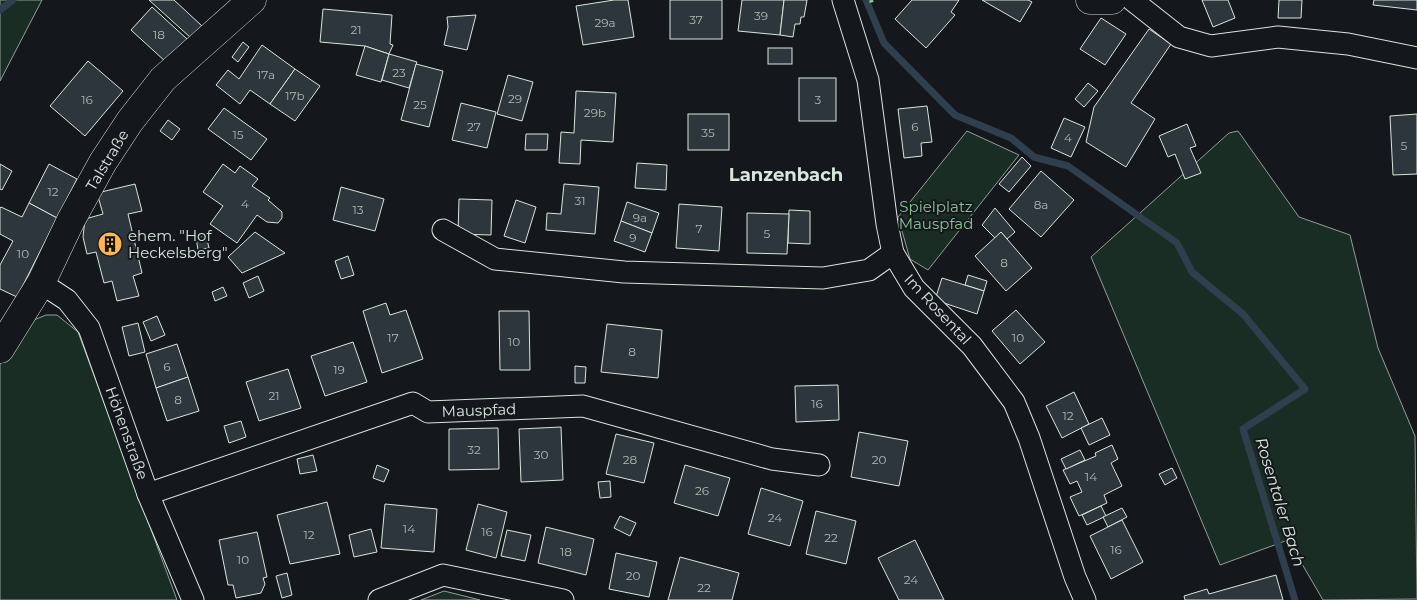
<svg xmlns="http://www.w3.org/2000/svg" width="1417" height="600" viewBox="0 0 1417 600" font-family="Montserrat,sans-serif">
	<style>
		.green { fill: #1a2d24; stroke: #939e99 }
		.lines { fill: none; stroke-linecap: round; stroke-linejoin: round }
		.stream { stroke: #2f3f4d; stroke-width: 7 }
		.building { fill: #2c363c; stroke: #d8e6dc }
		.street-casing { stroke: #d8e6dc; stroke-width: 23 }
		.secondary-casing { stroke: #d8e6dc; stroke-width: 29 }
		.street { stroke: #14181c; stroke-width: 21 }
		.secondary { stroke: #14181c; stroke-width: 28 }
		.hedge { stroke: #8ac095; stroke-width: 4; stroke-dasharray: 2.5 4; stroke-linecap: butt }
		.labels { text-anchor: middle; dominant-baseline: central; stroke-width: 4; stroke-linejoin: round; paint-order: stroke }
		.number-label { font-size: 12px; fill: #adbab4 }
		.street-label { font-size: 15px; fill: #d8e6dc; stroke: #14181c }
		.park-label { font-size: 15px; fill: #8ac095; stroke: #14181c }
		.poi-label { font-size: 15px; fill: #d8e6dc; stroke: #14181c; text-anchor: start }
		.water-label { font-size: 16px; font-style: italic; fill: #d8e6dc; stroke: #14181c }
		.quarter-label { font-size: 18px; font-weight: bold; fill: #d8e6dc; stroke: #14181c }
	</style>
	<rect width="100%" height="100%" fill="#14181c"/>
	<g class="green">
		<path d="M0 0H42L0 81Z"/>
		<path d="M967 131 1019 155 928 270 910 259 898 217Z"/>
		<path d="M1238 131 1299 217 1350 235 1378 348 1415 436 1417 599 1323 600 1288 540 1220 565 1091 257 1229 133Z"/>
		<path d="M46 315H57L78 332 177 600H0V334Z"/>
		<path d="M444 591 480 600H421Z"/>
	</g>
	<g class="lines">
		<g class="stream">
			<path d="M866 0 884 43 955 115 1011 138 1034 157 1068 166 1177 243 1192 272 1243 314 1305 389 1243 429 1295 600"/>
			<path d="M0 10 13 0"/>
		</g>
	</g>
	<g class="building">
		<path d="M149 0H174L202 26 191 38Z"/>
		<path d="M614 0H628L634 37 583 45 576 6Z"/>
		<rect x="670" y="0" width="52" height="39"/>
		<path d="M742 0H784L780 35 738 31Z"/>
		<path d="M784 0H807L804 17H801L800 24H795L793 37 780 35Z"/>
		<path d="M912 0H959L951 12 955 15 926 48 895 19Z"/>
		<path d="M982 0H1028L1032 2 1020 22Z"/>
		<path d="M1202 0H1228L1235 18 1213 27Z"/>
		<path d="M1279 0H1302L1301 18H1278Z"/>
		<path d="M1374 0H1417V10L1373 5Z"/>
		<path d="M152 7 187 39 166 62 131 30Z"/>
		<path d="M323 9 392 15 390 44 393 45 389 54 365 46 320 42Z"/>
		<path d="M476 15 467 50 444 45 448 27 447 17Z"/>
		<path d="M1101 18 1126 34 1105 65 1080 49Z"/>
		<path d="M1149 29 1171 44 1131 103 1155 119 1126 167 1086 142 1094 107Z"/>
		<path d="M243 42 249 47 238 62 232 57Z"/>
		<path d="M262 45 295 69 270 104 250 90 240 104 216 85 228 70 239 79Z"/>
		<path d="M365 46 389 54 381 82 356 75Z"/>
		<rect x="768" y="48" width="24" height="16"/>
		<path d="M389 54 417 62 409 88 382 80Z"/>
		<path d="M88 61 123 91 85 136 50 106Z"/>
		<path d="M416 64 443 71 429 127 401 120Z"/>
		<path d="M295 69 320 86 295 121 270 104Z"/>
		<path d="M508 75 533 82 522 121 497 114Z"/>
		<rect x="799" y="78" width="37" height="43"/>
		<path d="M1088 83 1098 91 1084 107 1075 99Z"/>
		<path d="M576 91 616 93 613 142 581 140 580 164 559 163 561 132 574 133Z"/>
		<path d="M461 103 496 112 487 148 452 140Z"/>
		<path d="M927 106 932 142 921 143 922 156 904 158 898 109Z"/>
		<path d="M224 108 267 139 251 160 208 129Z"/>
		<rect x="688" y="114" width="41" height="36"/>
		<path d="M1417 114V174L1393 175 1390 116Z"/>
		<path d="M1064 118 1085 127 1071 157 1051 148Z"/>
		<path d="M168 120 180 129 172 140 160 131Z"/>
		<path d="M1187 124 1196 146 1190 148 1201 173 1185 179 1175 154 1168 157 1159 136Z"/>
		<path d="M526 134H548L547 150H525Z"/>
		<path d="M1022 157 1031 166 1009 192 999 184Z"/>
		<path d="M637 163 667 165 666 190 635 188Z"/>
		<path d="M0 164 12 171 2 190 0 189Z"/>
		<path d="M49 164 77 179 57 218 29 203Z"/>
		<path d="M223 164 235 173 240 166 258 179 252 186 270 198 268 200 282 212V218L278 223 267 222 257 215 237 243 210 224 223 206 203 192Z"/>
		<path d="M1041 171 1074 200 1041 237 1009 209Z"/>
		<path d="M135 184 142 211 128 214 142 273 133 276 139 296 117 301 112 281 104 283 96 252 87 254 83 237 85 219 103 214 97 193Z"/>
		<path d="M564 184 599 187 595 234 546 230 547 213 561 214Z"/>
		<path d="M341 187 384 199 375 231 333 220Z"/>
		<path d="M459 199 492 200 491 235 458 234Z"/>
		<path d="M516 200 536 207 525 243 504 236Z"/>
		<path d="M627 202 659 213 652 233 621 221Z"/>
		<path d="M29 203 57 218 17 297 0 289V265L13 241 0 234V208L1 207 22 217Z"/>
		<path d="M679 204 722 207 719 251 676 248Z"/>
		<path d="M995 208 1015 232 1007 239 1001 232 995 238 982 225Z"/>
		<path d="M789 210 810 211V244L788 243Z"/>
		<path d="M747 213 789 214 787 254 747 253Z"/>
		<path d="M621 221 652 233 645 252 614 241Z"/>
		<path d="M255 232 285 253 242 273 228 257Z"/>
		<path d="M1001 232 1032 268 1006 291 975 256Z"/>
		<path d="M206 235 209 248 198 250 196 237Z"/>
		<path d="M348 256 354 275 341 279 335 261Z"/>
		<path d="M968 275 987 281 984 291 965 285Z"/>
		<path d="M258 276 264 291 249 298 243 283Z"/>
		<path d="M942 278 984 291 977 314 935 300Z"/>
		<path d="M223 287 227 296 215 301 212 292Z"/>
		<path d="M386 303 390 315 406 310 423 359 382 373 363 311Z"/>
		<path d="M1016 310 1045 342 1020 364 992 331Z"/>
		<path d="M499 311H529L530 370H500Z"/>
		<path d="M157 316 165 335 151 341 143 322Z"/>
		<path d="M138 323 145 352 129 356 122 327Z"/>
		<path d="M607 324 662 330 658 378 601 372Z"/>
		<path d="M353 342 367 382 325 396 311 356Z"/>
		<path d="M177 344 188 377 156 388 146 354Z"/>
		<path d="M575 366 586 367 585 383H575Z"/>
		<path d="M288 369 301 408 259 421 246 382Z"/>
		<path d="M188 377 199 411 167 421 156 388Z"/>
		<path d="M838 385 839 420 796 422 795 386Z"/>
		<path d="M1074 392 1089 424 1062 438 1046 406Z"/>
		<path d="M1102 418 1110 435 1089 445 1081 428Z"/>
		<path d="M241 421 246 437 229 443 224 426Z"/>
		<path d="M561 427 563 480 521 482 519 429Z"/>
		<path d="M498 428 499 469 449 470V429Z"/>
		<path d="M859 432 908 441 899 486 851 477Z"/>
		<path d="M616 434 654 443 644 483 606 474Z"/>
		<path d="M1112 445 1118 459 1111 463 1122 486 1104 495 1107 503 1079 516 1070 497 1082 492 1077 481 1070 484 1063 470 1096 456 1095 453Z"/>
		<path d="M1080 450 1085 460 1066 469 1061 459Z"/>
		<path d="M313 455 317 471 300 474 297 459Z"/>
		<path d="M377 465 389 470 384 482 373 478Z"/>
		<path d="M685 465 730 478 718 516 674 503Z"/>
		<path d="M1172 468 1177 478 1165 485 1159 474Z"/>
		<path d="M610 481 611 497 600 498 598 482Z"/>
		<path d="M761 488 803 501 790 546 748 534Z"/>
		<path d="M327 502 340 554 290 564 277 515Z"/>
		<path d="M385 504 437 509 434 552 381 548Z"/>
		<path d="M478 504 507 512 496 558 466 550Z"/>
		<path d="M1101 506 1106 516 1087 525 1082 515Z"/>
		<path d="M1122 508 1127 517 1108 527 1103 517Z"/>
		<path d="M816 511 856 521 846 564 806 554Z"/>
		<path d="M620 516 636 523 630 536 614 528Z"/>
		<path d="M1122 520 1143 562 1111 579 1090 536Z"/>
		<path d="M546 527 594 539 586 575 538 563Z"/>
		<path d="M371 529 377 552 354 557 349 535Z"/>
		<path d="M507 530 531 535 525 561 501 556Z"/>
		<path d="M257 532 267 577 263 578 265 584 261 593 236 598 233 585H228L219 540Z"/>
		<path d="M915 540 944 600H899L878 558Z"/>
		<path d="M616 553 657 562 649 597 609 589Z"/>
		<path d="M680 557 739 573 732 600H668Z"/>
		<path d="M287 573 292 595 282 598 276 576Z"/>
		<path d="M1276 575 1283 600H1185L1184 596 1207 589 1209 594Z"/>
	</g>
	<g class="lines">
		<defs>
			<g id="street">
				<path d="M843 0 868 80 887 224 893 253 914 288 972 346 1014 402 1029 438 1075 577 1085 600"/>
				<path d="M1132 0 1179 37 1211 46 1278 37 1348 44 1417 58"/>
				<path d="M443 230 495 259 624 272 823 278 869 270 893 253"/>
				<path d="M41 283 67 300 89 328 148 494 193 600"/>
				<path d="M148 494 413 403 428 412 583 406 772 459 819 465"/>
				<path d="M379 600 443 575 563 600"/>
			</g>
			<g id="secondary">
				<path d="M1090 0H1112"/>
				<path d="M0 349 41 283 71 220 103 162 130 121 163 79 252 0"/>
			</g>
		</defs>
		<use href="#street" class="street-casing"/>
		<use href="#secondary" class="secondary-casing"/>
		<use href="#street" class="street"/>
		<use href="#secondary" class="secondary"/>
		<path class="hedge" d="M871 0 872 4"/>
	</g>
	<defs>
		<symbol id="building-disc" viewBox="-11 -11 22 22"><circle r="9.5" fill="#ffb74d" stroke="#14181c"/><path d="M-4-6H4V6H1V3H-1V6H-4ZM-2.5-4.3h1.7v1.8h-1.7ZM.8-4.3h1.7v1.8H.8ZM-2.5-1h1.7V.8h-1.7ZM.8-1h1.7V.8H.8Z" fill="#111"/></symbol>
	</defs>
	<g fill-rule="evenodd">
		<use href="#building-disc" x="96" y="230" width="28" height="28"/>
	</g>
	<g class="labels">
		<g class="number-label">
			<text x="761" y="15">39</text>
			<text x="696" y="19">37</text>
			<text x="605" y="22">29a</text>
			<text x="356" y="29">21</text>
			<text x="159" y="34">18</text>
			<text x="399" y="72">23</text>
			<text x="266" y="74">17a</text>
			<text x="295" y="95">17b</text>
			<text x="515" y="98">29</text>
			<text x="87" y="99">16</text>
			<text x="818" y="99">3</text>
			<text x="420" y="104">25</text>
			<text x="595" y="112">29b</text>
			<text x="474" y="126">27</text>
			<text x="915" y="126">6</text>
			<text x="708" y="132">35</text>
			<text x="238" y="134">15</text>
			<text x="1068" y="137">4</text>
			<text x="1404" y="145">5</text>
			<text x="53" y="191">12</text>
			<text x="580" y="200">31</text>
			<text x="245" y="203">4</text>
			<text x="1041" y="204">8a</text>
			<text x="358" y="209">13</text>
			<text x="640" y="217">9a</text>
			<text x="699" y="228">7</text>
			<text x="767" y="233">5</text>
			<text x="633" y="237">9</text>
			<text x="23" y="253">10</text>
			<text x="1004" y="262">8</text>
			<text x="393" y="337">17</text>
			<text x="1018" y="337">10</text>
			<text x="514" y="341">10</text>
			<text x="632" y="351">8</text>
			<text x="167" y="366">6</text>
			<text x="339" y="369">19</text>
			<text x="274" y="395">21</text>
			<text x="178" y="399">8</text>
			<text x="817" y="403">16</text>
			<text x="1068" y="415">12</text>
			<text x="474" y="449">32</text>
			<text x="541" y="454">30</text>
			<text x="630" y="459">28</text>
			<text x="879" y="459">20</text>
			<text x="1091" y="476">14</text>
			<text x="702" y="490">26</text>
			<text x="775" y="517">24</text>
			<text x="409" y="528">14</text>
			<text x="487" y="531">16</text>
			<text x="309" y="534">12</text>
			<text x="831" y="537">22</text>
			<text x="1116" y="549">16</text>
			<text x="566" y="551">18</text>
			<text x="243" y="559">10</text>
			<text x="633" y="575">20</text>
			<text x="911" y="579">24</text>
			<text x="704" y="587">22</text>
		</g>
		<g class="street-label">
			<text transform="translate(107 160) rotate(-59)">Talstraße</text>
			<text transform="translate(938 309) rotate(47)">Im Rosental</text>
			<text transform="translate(479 410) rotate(-2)">Mauspfad</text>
			<text transform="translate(127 433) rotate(70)">Höhenstraße</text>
		</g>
		<g class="park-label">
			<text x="936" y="206">Spielplatz<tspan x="936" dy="17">Mauspfad</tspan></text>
		</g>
		<g class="poi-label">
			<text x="128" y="235">ehem. "Hof<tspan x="128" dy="17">Heckelsberg"</tspan></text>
		</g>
		<g class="water-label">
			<text transform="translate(1280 502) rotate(73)">Rosentaler Bach</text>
		</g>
		<g class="quarter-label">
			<text x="786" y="175">Lanzenbach</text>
		</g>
	</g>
</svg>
